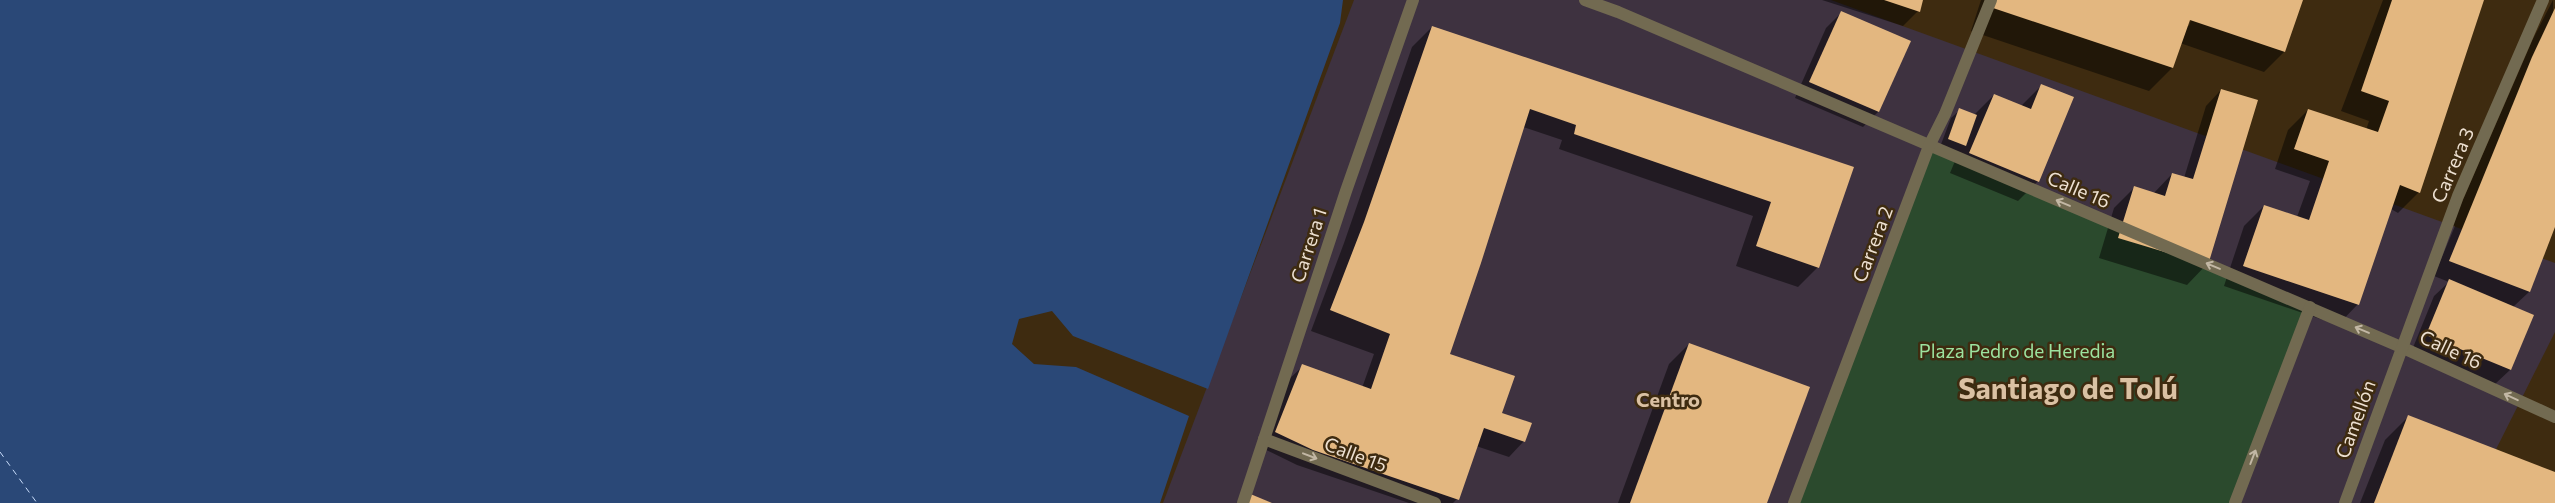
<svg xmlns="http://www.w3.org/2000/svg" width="2555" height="503" viewBox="0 0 2555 503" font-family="Commissioner,sans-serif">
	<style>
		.commercial { fill: #3e3240 }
		.green { fill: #2b4a2d }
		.water { fill: #2a4877 }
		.shadow { fill: #0007 }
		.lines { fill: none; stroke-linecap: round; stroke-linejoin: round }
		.ferry { stroke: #c9ddfb; stroke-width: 1; stroke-dasharray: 6 5; stroke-linecap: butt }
		.building { fill: #e3b780 }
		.minor { stroke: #726a51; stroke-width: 12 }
		.oneway { stroke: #c2b7a4 }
		.labels { text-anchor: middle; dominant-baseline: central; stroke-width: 5; stroke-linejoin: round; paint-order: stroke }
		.street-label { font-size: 19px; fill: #ede0d1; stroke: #3e2b10 }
		.park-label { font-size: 19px; fill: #9ce39f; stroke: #3e2b10 }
		.neighbourhood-label { font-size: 20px; font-weight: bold; fill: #dac1a3; stroke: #3e2b10 }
		.town-label { font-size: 29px; font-weight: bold; fill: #dac1a3; stroke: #3e2b10 }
	</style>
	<rect width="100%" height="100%" fill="#3e2b10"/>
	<path class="commercial" d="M1354 0H1831L2555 263V332L2469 503H1163Z"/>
	<path class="green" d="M1929 146 2310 307 2235 503H1794Z"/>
	<path class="water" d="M0 0H1343L1340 23 1208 389 1073 336 1052 311 1019 319 1012 344 1034 364 1076 367 1189 416 1160 503H0Z"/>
	<g class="shadow">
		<path d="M1822 0H1922L1918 11 1903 26Z"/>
		<path d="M1981 0H2195L2186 26H2189L2198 0H2302L2284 52 2264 72 2180 43 2172 68 2149 91 1971 31Z"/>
		<path d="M2383 0H2482L2418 193 2398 213 2391 209 2358 304 2338 325 2224 286 2244 226 2264 206 2297 217 2310 181 2275 169 2288 130 2308 110 2366 130 2369 121 2341 111Z"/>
		<path d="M2553 0 2555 223 2529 292 2513 307 2532 315 2510 370 2494 385 2412 350 2434 296 2449 282 2434 276 2455 226 2452 225 2533 39Z"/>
		<path d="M1841 13 1878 112 1863 127 1795 98 1826 28Z"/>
		<path d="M1432 27 1852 168 1818 267 1798 287 1736 266 1753 216 1559 149 1562 140 1523 127 1449 353 1524 441 1509 457 1476 446 1457 499 1453 503H1409L1297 465 1260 447 1287 381 1303 366 1362 388 1374 354 1311 331 1344 243 1412 47Z"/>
		<path d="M2042 85 2038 181 2018 201 1950 173 1958 154 1940 147 1951 118 1960 110 1974 115 1994 95 2021 106Z"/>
		<path d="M2221 90 2207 264 2187 285 2099 258 2114 208 2134 188 2153 194 2172 174 2184 178 2206 106Z"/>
		<path d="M1689 344 1766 503H1618L1669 364Z"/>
		<path d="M2408 417 2555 473V503H2360L2385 440Z"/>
	</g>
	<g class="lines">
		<path class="ferry" d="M0 452 37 503"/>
	</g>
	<g class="building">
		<path d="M1884 0H1923L1920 12Z"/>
		<path d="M1996 0H2303L2285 52 2190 20 2173 68 1993 8Z"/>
		<path d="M2392 0H2484L2420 193 2400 185 2359 305 2243 266 2264 205 2309 220 2329 161 2294 149 2308 109 2378 132 2389 101 2361 91Z"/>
		<path d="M2555 8V227L2530 292 2449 261 2532 57Z"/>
		<path d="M1841 11 1911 41 1879 112 1809 82Z"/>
		<path d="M1432 26 1854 167 1819 268 1756 246 1771 202 1574 134 1576 125 1530 109 1481 263 1450 354 1515 376 1502 413 1532 423 1525 442 1484 428 1459 500 1313 450 1275 432 1302 364 1371 389 1390 334 1330 310 1364 222Z"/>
		<path d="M2041 84 2074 97 2039 182 1969 153 1994 94 2031 109Z"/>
		<path d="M2221 89 2258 100 2208 265 2118 238 2134 186 2165 196 2172 173 2193 179Z"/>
		<path d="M1959 108 1977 115 1966 146 1948 139Z"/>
		<path d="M2449 279 2534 315 2511 370 2426 335Z"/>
		<path d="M1689 343 1810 387 1767 503H1630Z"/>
		<path d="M2408 415 2555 472V503H2374Z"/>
		<path d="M1248 493 1272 503H1245Z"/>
	</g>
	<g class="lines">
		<g class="minor">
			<path d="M1585 0 1618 12 2401 347 2555 417"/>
			<path d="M1264 439 1435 503"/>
			<path d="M1243 503 1346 191 1413 0"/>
			<path d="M1794 503 1929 146 1945 114 1991 0"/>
			<path d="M2235 503 2310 307"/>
			<path d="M2345 503 2458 196 2543 0"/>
		</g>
	</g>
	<defs><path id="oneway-shaft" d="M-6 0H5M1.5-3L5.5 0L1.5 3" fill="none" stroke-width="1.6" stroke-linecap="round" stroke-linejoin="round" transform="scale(1.25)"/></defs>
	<g class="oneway">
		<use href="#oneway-shaft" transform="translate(2063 203) rotate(-157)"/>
		<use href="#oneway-shaft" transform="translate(2213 266) rotate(-157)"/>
		<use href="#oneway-shaft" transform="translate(2362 330) rotate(-157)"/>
		<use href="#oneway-shaft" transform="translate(2511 397) rotate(-155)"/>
		<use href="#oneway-shaft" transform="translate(1310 456) rotate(21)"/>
		<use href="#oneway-shaft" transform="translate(2253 457) rotate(-69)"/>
	</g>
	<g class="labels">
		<g class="street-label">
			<text transform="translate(2452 165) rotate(-67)">Carrera 3</text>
			<text transform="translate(2079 189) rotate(23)">Calle 16</text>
			<text transform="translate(1872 244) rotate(-69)">Carrera 2</text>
			<text transform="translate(1308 245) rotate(-72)">Carrera 1</text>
			<text transform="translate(2451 349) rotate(25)">Calle 16</text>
			<text transform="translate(2355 419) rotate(-70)">Camellón</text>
			<text transform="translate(1356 454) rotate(21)">Calle 15</text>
		</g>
		<g class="park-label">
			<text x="2017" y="350">Plaza Pedro de Heredia</text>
		</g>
		<g class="neighbourhood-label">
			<text x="1668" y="399">Centro</text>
		</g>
		<g class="town-label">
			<text x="2068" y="387">Santiago de Tolú</text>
		</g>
	</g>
</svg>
